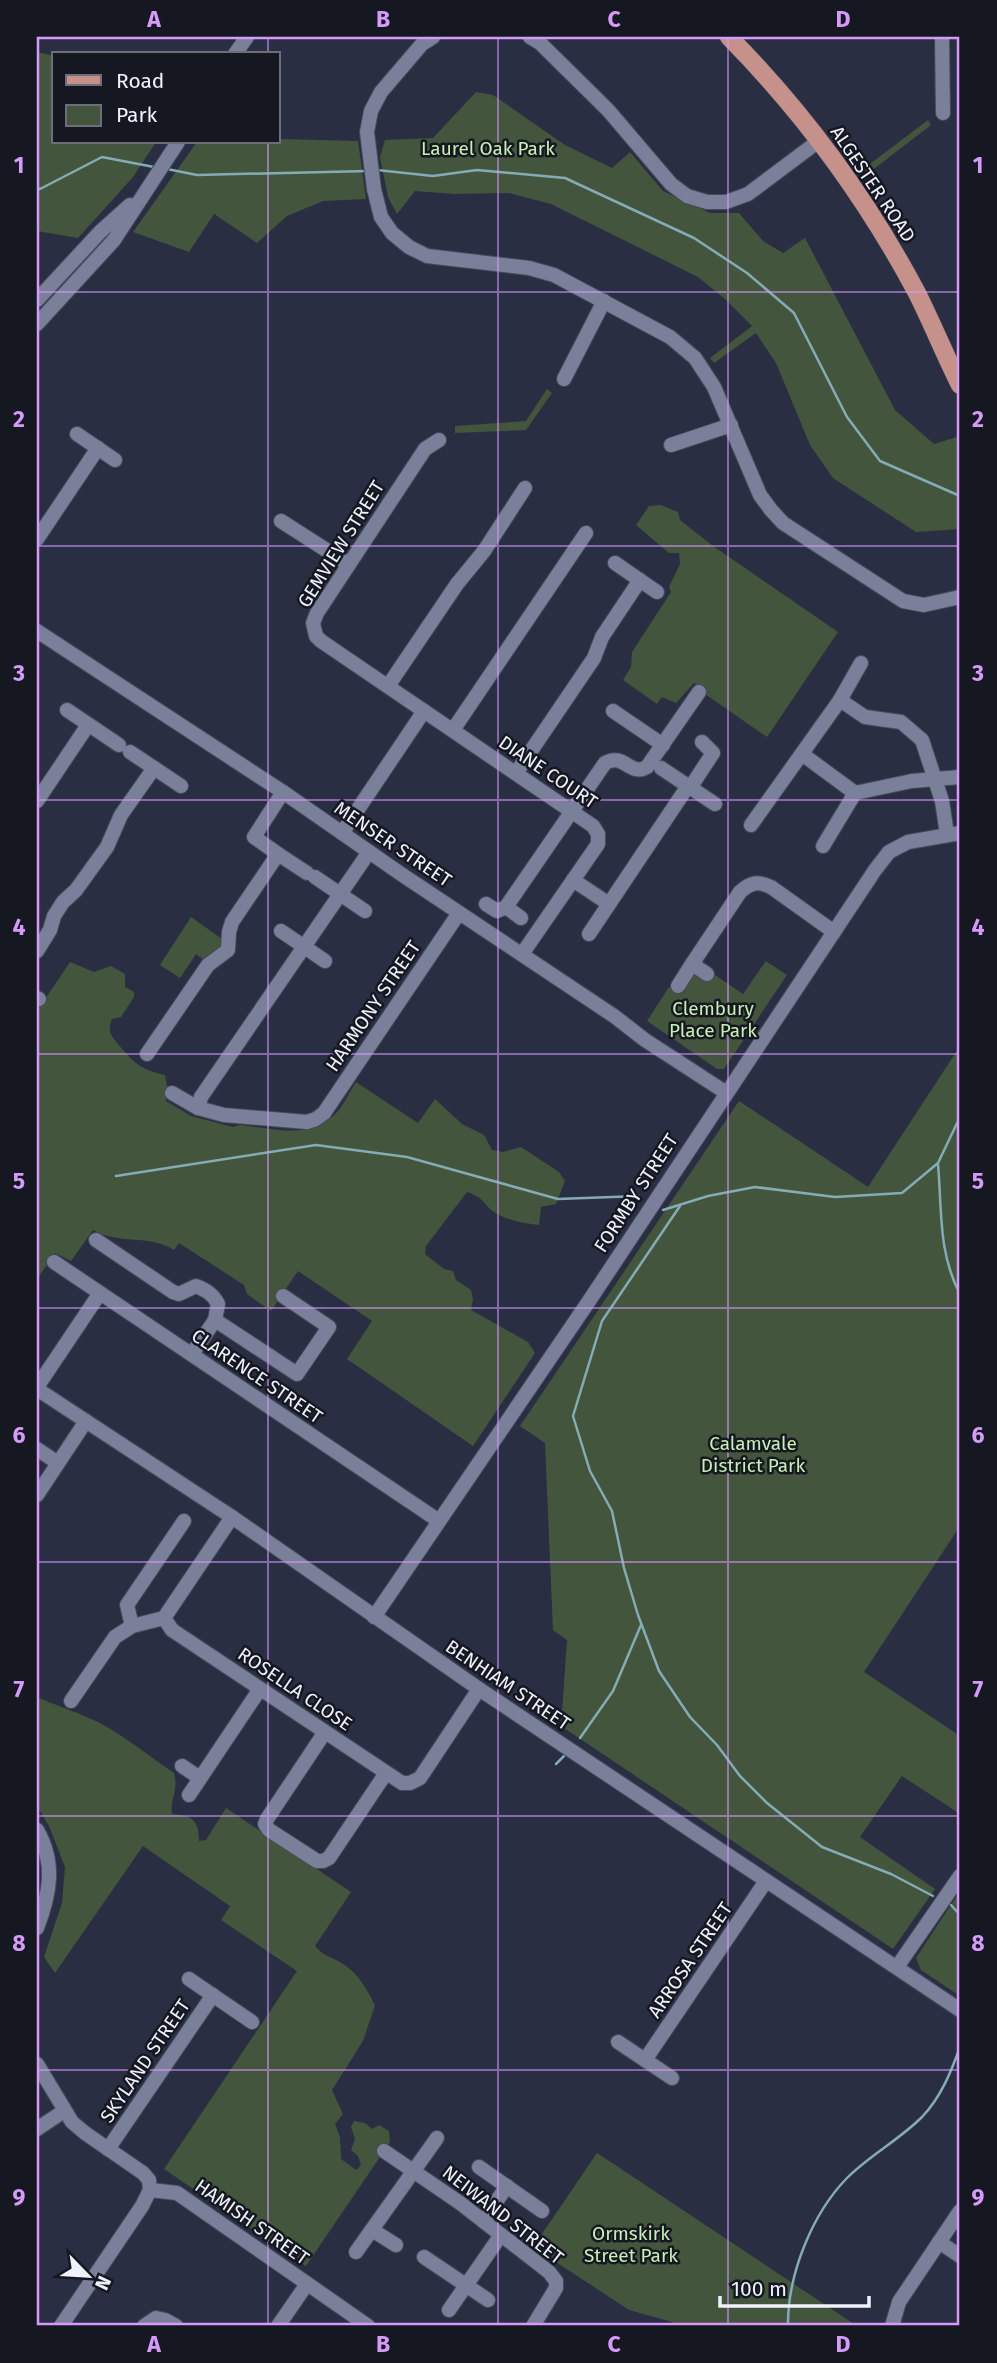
<svg xmlns="http://www.w3.org/2000/svg" width="997" height="2363" viewBox="0 0 997 2363" font-family="'Fira Sans',sans-serif">
	<style>
		.green { fill: #43553c }
		.lines { fill: none; stroke-linecap: round; stroke-linejoin: round }
		.stream { stroke: #84abb6; stroke-width: 2.5 }
		.minor-casing { stroke: #484b5c; stroke-width: 16 }
		.major-casing { stroke: #484b5c; stroke-width: 19 }
		.minor { stroke: #7a8099; stroke-width: 14 }
		.major { stroke: #c7918b; stroke-width: 18 }
		.grid { fill: none; stroke: #d69bfa; stroke-width: 2; stroke-opacity: 0.55 }
		.labels { text-anchor: middle; dominant-baseline: central; stroke-width: 5; stroke-linejoin: round; paint-order: stroke }
		.park-label { font-size: 19px; fill: #c6f0b4; stroke: #151721 }
		.street-label { font-size: 19px; fill: #eff2fd; stroke: #151721 }
		.neatline { fill: none; stroke: #d69bfa; stroke-width: 2.5 }
		.grid-label { font-size: 23px; text-anchor: middle; font-weight: bold; fill: #d69bfa }
	</style>
	<rect width="100%" height="100%" fill="#2a2e43"/>
	<g class="green">
		<path d="M37 52 54 56V142H156L133 177 78 238 37 231Z"/>
		<path d="M476 92 493 95 565 145 612 168 630 152 663 191 710 213H739L763 241 783 253 805 238 895 410 934 444 960 436V529L916 532 833 478 810 445 776 363 756 333 714 363 710 358 752 326 725 299 698 277 551 204 509 193 454 194 415 191 397 214 388 197 380 157 385 140 433 138Z"/>
		<path d="M928 120 931 125 866 175 862 170Z"/>
		<path d="M278 139 358 141 366 199 323 201 287 216 257 243 214 214 189 252 133 232 197 142H278Z"/>
		<path d="M547 389 552 393 526 430 455 433V426L526 421Z"/>
		<path d="M661 505 678 512 680 520 713 546 838 632 767 737 705 694 706 691 694 683 676 703 662 697 657 704 623 680 631 667 632 652 671 592 669 587 680 564 679 553H669L636 525 649 506Z"/>
		<path d="M191 917 222 939V946L204 960 196 954 180 978 160 965Z"/>
		<path d="M766 961 787 975 724 1069H717L647 1021 669 987 680 994 695 973 707 981 712 973 743 994Z"/>
		<path d="M70 962 94 972 111 966 125 974V987L134 992V997L121 1017 112 1019C107 1032 111 1035 118 1044 133 1062 141 1070 165 1075L167 1086 166 1101 191 1116 233 1127 240 1125C276 1129 311 1141 339 1110 345 1102 350 1091 356 1082L418 1123 435 1099 462 1124 484 1135 492 1150 503 1152 521 1147 559 1172 565 1181 556 1204 541 1207 539 1225C523 1223 508 1221 494 1212 481 1202 485 1198 467 1192L426 1246 425 1254 444 1269 453 1271 456 1280 471 1290 473 1299 471 1310 528 1342 535 1353 473 1446 347 1359 372 1321 298 1271 271 1311 247 1294 244 1285 179 1243 174 1250C150 1234 118 1245 93 1230L71 1261 55 1253 37 1279V1011Z"/>
		<path d="M960 1046V1526L864 1672 960 1736V1814L902 1776 860 1837 935 1889 893 1949 561 1726 567 1640 553 1630 545 1443 520 1426 739 1101 868 1187Z"/>
		<path d="M39 1698C60 1707 80 1713 100 1723 126 1737 150 1757 174 1773 179 1791 170 1798 172 1814 193 1815 199 1821 199 1841L206 1840 226 1808 351 1892 315 1946C323 1955 328 1956 338 1961 357 1971 365 1986 375 2005L363 2041 332 2090 343 2114 335 2124 340 2137 341 2159 356 2170 361 2165 358 2156 351 2150 355 2139 351 2127 354 2121 365 2123 372 2129 379 2125 389 2131 390 2142 306 2266 164 2169 297 1971 221 1920 230 1906 143 1846 55 1973 44 1957 62 1903 65 1867 49 1826 37 1806V1699Z"/>
		<path d="M960 1891V1996L921 1970 916 1958Z"/>
		<path d="M597 2153 857 2326H671L672 2322 629 2310 533 2247Z"/>
	</g>
	<g class="lines">
		<g class="stream">
			<path d="M167 169 197 175 367 171"/>
			<path d="M377 170 433 176 477 170 565 178 694 238 747 273 794 313 847 417 880 461 960 496"/>
			<path d="M37 188 40 189 102 157 154 167"/>
			<path d="M938 1164C942 1209 938 1253 960 1294"/>
			<path d="M116 1176 316 1145 407 1157 558 1199 639 1196"/>
			<path d="M680 1206 602 1321 573 1416 590 1471 612 1511 624 1568 638 1615 659 1671 690 1717 717 1745 740 1776 767 1803 822 1847 891 1874 933 1896"/>
			<path d="M663 1210 708 1196 755 1187 835 1197 902 1193 938 1163 960 1117"/>
			<path d="M580 1738 613 1691 641 1625"/>
			<path d="M556 1764 565 1755"/>
			<path d="M951 1905 960 1915"/>
			<path d="M788 2324C788 2274 812 2214 847 2178 870 2155 899 2140 922 2117 941 2097 951 2072 960 2047"/>
		</g>
		<defs>
			<g id="minor">
				<path d="M433 37 422 44 381 92 371 111 367 132 374 189 381 217 392 233 409 247 427 256 529 268 554 275 670 337 695 358 714 387 760 495 771 510 783 523 903 601 924 605 960 597"/>
				<path d="M530 37 540 43 608 110 671 184 687 196 707 202H726L748 194 820 140"/>
				<path d="M942 37 943 113"/>
				<path d="M235 54 247 37"/>
				<path d="M37 300 100 232 130 205"/>
				<path d="M37 324 114 240 178 142"/>
				<path d="M564 379 604 301"/>
				<path d="M77 434 115 460"/>
				<path d="M439 440 425 449 317 613 313 623 316 636 321 641 593 826 598 834V844L522 954"/>
				<path d="M671 445 731 425"/>
				<path d="M281 521 348 564"/>
				<path d="M37 539 98 448"/>
				<path d="M615 563 657 592"/>
				<path d="M37 631 283 792 401 874 614 1016 645 1040 725 1092"/>
				<path d="M388 686 457 584 484 551 525 488"/>
				<path d="M840 700 865 717 901 722 922 740 942 801 947 834"/>
				<path d="M67 710 119 745"/>
				<path d="M613 711 663 745"/>
				<path d="M453 730 586 533"/>
				<path d="M130 752 181 786"/>
				<path d="M802 754 855 793"/>
				<path d="M661 768 715 804"/>
				<path d="M516 773 594 658 602 637 640 580"/>
				<path d="M690 788 713 753 702 742"/>
				<path d="M37 801 88 725"/>
				<path d="M751 825 840 700 861 663"/>
				<path d="M342 833 424 711"/>
				<path d="M823 846 855 793 912 781 960 777"/>
				<path d="M278 854 307 873"/>
				<path d="M315 877 365 911"/>
				<path d="M573 880 609 904"/>
				<path d="M486 904 497 911 506 907 605 763C624 752 630 777 647 767L699 692"/>
				<path d="M506 907 521 918"/>
				<path d="M281 931 325 961"/>
				<path d="M589 934 688 786"/>
				<path d="M37 951 50 930 54 916 63 902 76 890 107 847 121 815 154 768"/>
				<path d="M692 964 740 892C751 882 758 881 771 887L834 932"/>
				<path d="M678 986 692 964 707 974"/>
				<path d="M37 998 39 999"/>
				<path d="M147 1054 208 965 228 950 229 932 232 922 278 854 254 837 283 792"/>
				<path d="M172 1093 198 1108 224 1115 307 1122 316 1119 324 1113 459 913"/>
				<path d="M198 1108 201 1097 369 852"/>
				<path d="M96 1240 173 1292 179 1294 196 1286C206 1290 213 1294 218 1304L215 1320 192 1354"/>
				<path d="M54 1262 439 1521"/>
				<path d="M215 1320 297 1374 329 1327 283 1296"/>
				<path d="M37 1387 100 1293"/>
				<path d="M37 1389 232 1517 479 1689 960 2010"/>
				<path d="M37 1449 58 1463"/>
				<path d="M37 1495 86 1421"/>
				<path d="M374 1617 589 1301 875 870 889 852 908 842 960 833"/>
				<path d="M164 1618 172 1630 402 1783H410L420 1778 479 1689"/>
				<path d="M164 1618 232 1517"/>
				<path d="M132 1626 127 1605 184 1521"/>
				<path d="M71 1701 115 1637 132 1626 164 1618"/>
				<path d="M325 1732 267 1819 265 1824 269 1830 317 1861H323L329 1858 386 1773"/>
				<path d="M182 1766 200 1778"/>
				<path d="M189 1795 260 1689"/>
				<path d="M37 1830C56 1863 50 1894 37 1928"/>
				<path d="M897 1967 960 1876"/>
				<path d="M189 1979 252 2022"/>
				<path d="M618 2042 672 2078"/>
				<path d="M645 2060 766 1881"/>
				<path d="M37 2064 72 2122 85 2133 143 2173 149 2180 150 2190 177 2193 368 2326"/>
				<path d="M37 2129 64 2111"/>
				<path d="M108 2149 213 1995"/>
				<path d="M384 2151 460 2203 549 2272 556 2281V2288L533 2326"/>
				<path d="M479 2167 542 2211"/>
				<path d="M483 2221 507 2186"/>
				<path d="M372 2230 396 2245"/>
				<path d="M939 2242 960 2256"/>
				<path d="M356 2252 437 2138"/>
				<path d="M424 2257 488 2300"/>
				<path d="M449 2310 501 2235"/>
				<path d="M61 2326 142 2206 150 2190"/>
				<path d="M144 2326 156 2318 165 2320 176 2326"/>
				<path d="M278 2326 307 2284"/>
				<path d="M892 2326 899 2302 960 2211"/>
			</g>
			<path id="major" d="M729 37C804 113 867 199 917 293 932 323 945 355 960 385"/>
		</defs>
		<use href="#minor" class="minor-casing"/>
		<use href="#major" class="major-casing"/>
		<use href="#minor" class="minor"/>
		<use href="#major" class="major"/>
	</g>
	<path class="grid" d="M268 37V54M498 37V2326M728 37V2326M268 142V2326M37 292H960M37 546H960M37 800H960M37 1054H960M37 1308H960M37 1562H960M37 1816H960M37 2070H960"/>
	<g class="labels">
		<g class="park-label">
			<text x="488" y="148">Laurel Oak Park</text>
			<text x="713" y="1008">Clembury<tspan x="713" dy="22">Place Park</tspan></text>
			<text x="753" y="1443">Calamvale<tspan x="753" dy="22">District Park</tspan></text>
			<text x="631" y="2233">Ormskirk<tspan x="631" dy="22">Street Park</tspan></text>
		</g>
		<g class="street-label">
			<text transform="translate(873 184) rotate(56)">ALGESTER ROAD</text>
			<text transform="translate(341 544) rotate(-58)">GEMVIEW STREET</text>
			<text transform="translate(548 772) rotate(34)">DIANE COURT</text>
			<text transform="translate(393 844) rotate(34)">MENSER STREET</text>
			<text transform="translate(373 1006) rotate(-56)">HARMONY STREET</text>
			<text transform="translate(636 1193) rotate(-57)">FORMBY STREET</text>
			<text transform="translate(257 1376) rotate(34)">CLARENCE STREET</text>
			<text transform="translate(508 1685) rotate(34)">BENHIAM STREET</text>
			<text transform="translate(295 1689) rotate(34)">ROSELLA CLOSE</text>
			<text transform="translate(690 1960) rotate(-56)">ARROSA STREET</text>
			<text transform="translate(145 2061) rotate(-56)">SKYLAND STREET</text>
			<text transform="translate(503 2215) rotate(38)">NEIWAND STREET</text>
			<text transform="translate(252 2222) rotate(35)">HAMISH STREET</text>
		</g>
	</g>
	<rect width="997" height="2363" fill="none" stroke="#151721" stroke-width="77"/>
	<rect x="52" y="52" width="228" height="91" fill="#151721" stroke="#6c6f79" stroke-width="2"/>
	<rect x="66" y="75" width="35" height="10" fill="#c7918b" stroke="#6c6f79" stroke-width="2"/>
	<text x="116" y="88" font-size="21" fill="#eff2fd">Road</text>
	<rect x="66" y="105" width="35" height="21" fill="#43553c" stroke="#6c6f79" stroke-width="2"/>
	<text x="116" y="122" font-size="21" fill="#eff2fd">Park</text>
	<g transform="translate(88 2276) rotate(115)" stroke="#151721" stroke-width="5" paint-order="stroke">
	<path d="M0-5L12 26L0 18L-12 26Z" fill="#eff2fd"/>
	<text y="-10" font-size="19" font-weight="bold" text-anchor="middle" fill="#eff2fd">N</text>
	</g>
	<path d="M720 2296v10h149v-10" fill="none" stroke="#eff2fd" stroke-width="3.5"/>
	<text x="731" y="2296" font-size="21" fill="#eff2fd" stroke="#151721" stroke-width="5" paint-order="stroke">100 m</text>
	<rect x="38" y="38" width="920" height="2286" class="neatline"/>
	<g class="grid-label">
		<text x="154" y="27">A</text>
		<text x="383" y="27">B</text>
		<text x="614" y="27">C</text>
		<text x="843" y="27">D</text>
		<text x="19" y="173">1</text>
		<text x="978" y="173">1</text>
		<text x="19" y="427">2</text>
		<text x="978" y="427">2</text>
		<text x="19" y="681">3</text>
		<text x="978" y="681">3</text>
		<text x="19" y="935">4</text>
		<text x="978" y="935">4</text>
		<text x="19" y="1189">5</text>
		<text x="978" y="1189">5</text>
		<text x="19" y="1443">6</text>
		<text x="978" y="1443">6</text>
		<text x="19" y="1697">7</text>
		<text x="978" y="1697">7</text>
		<text x="19" y="1951">8</text>
		<text x="978" y="1951">8</text>
		<text x="19" y="2205">9</text>
		<text x="978" y="2205">9</text>
		<text x="154" y="2352">A</text>
		<text x="383" y="2352">B</text>
		<text x="614" y="2352">C</text>
		<text x="843" y="2352">D</text>
	</g>
</svg>
